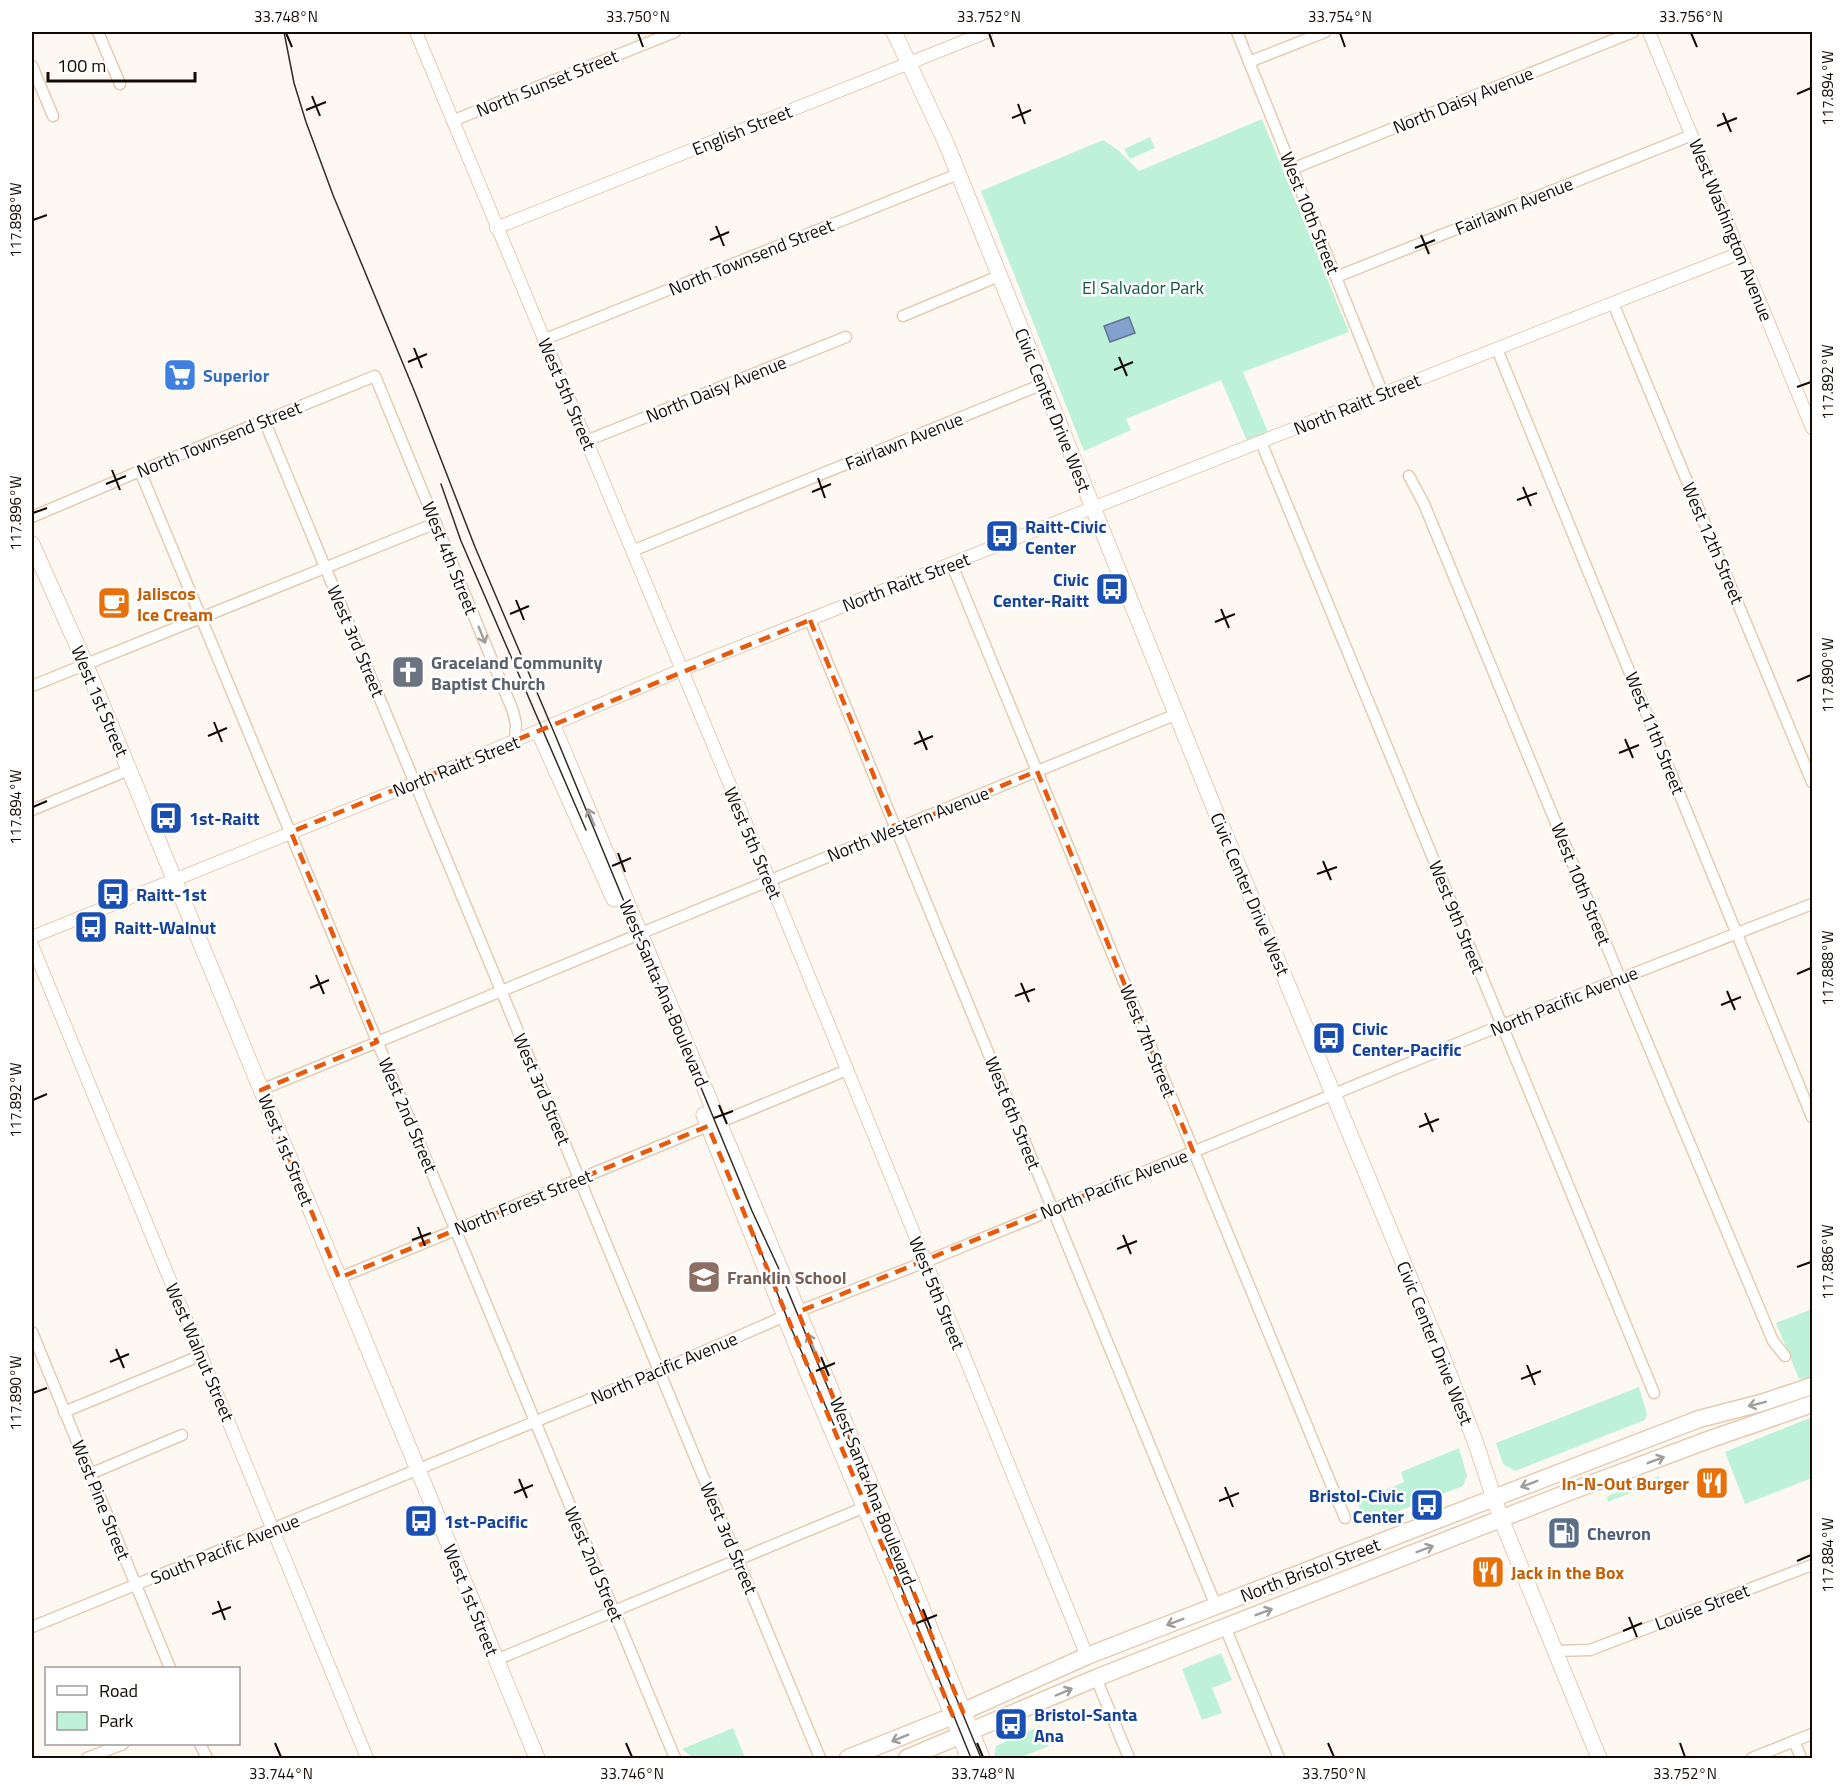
<svg xmlns="http://www.w3.org/2000/svg" width="1844" height="1790" viewBox="0 0 1844 1790" font-family="'Titillium Web',sans-serif">
	<style>
		.green { fill: #bdf2d8 }
		.water { fill: #84a2cf; stroke: #627492; stroke-width: 1.5 }
		.lines { fill: none; stroke-linecap: round; stroke-linejoin: round }
		.minor-casing { stroke: #e5cbb1; stroke-width: 13 }
		.tertiary-casing { stroke: #e5cbb1; stroke-width: 14 }
		.secondary-casing { stroke: #e5cbb1; stroke-width: 17 }
		.primary-casing { stroke: #e5cbb1; stroke-width: 19 }
		.minor { stroke: #fff; stroke-width: 10 }
		.tertiary { stroke: #fff; stroke-width: 12 }
		.secondary { stroke: #fff; stroke-width: 15 }
		.primary { stroke: #fff; stroke-width: 16 }
		.tram { stroke: #332b24; stroke-width: 1.5 }
		.oneway { stroke: #a09d9a }
		.marked { fill: none; stroke: #e8590c; stroke-width: 4.5; stroke-dasharray: 12 8; stroke-linejoin: round }
		.ticks { fill: none; stroke: #120a03; stroke-width: 2 }
		.labels { text-anchor: middle; dominant-baseline: central; stroke-width: 5; stroke-linejoin: round; paint-order: stroke }
		.street-label { font-size: 18px; fill: #120a03; stroke: #fff }
		.park-label { font-size: 18px; fill: #0d5a40; stroke: #fff }
		.shop-label { font-size: 18px; font-weight: bold; fill: #366cbe; stroke: #fff; text-anchor: start }
		.transit-label { font-size: 18px; font-weight: bold; fill: #164399; stroke: #fff; text-anchor: start }
		.food-label { font-size: 18px; font-weight: bold; fill: #c56008; stroke: #fff; text-anchor: start }
		.worship-label { font-size: 18px; font-weight: bold; fill: #5b616d; stroke: #fff; text-anchor: start }
		.education-label { font-size: 18px; font-weight: bold; fill: #785e54; stroke: #fff; text-anchor: start }
		.service-label { font-size: 18px; font-weight: bold; fill: #4e5e75; stroke: #fff; text-anchor: start }
		.neatline { fill: none; stroke: #120a03; stroke-width: 2 }
		.ticks-label { font-size: 15px; text-anchor: middle; fill: #120a03 }
	</style>
	<rect width="100%" height="100%" fill="#fef8f3"/>
	<g class="green">
		<path d="M1262 119 1349 332 1243 372 1268 432 1247 441 1221 380 1126 419 1131 430 1084 451 981 191 1103 140 1118 150 1139 171Z"/>
		<path d="M1150 137 1155 148 1130 159 1124 149Z"/>
		<path d="M1812 1309V1378L1799 1379 1776 1323Z"/>
		<path d="M1639 1387 1647 1414 1645 1420 1515 1471 1503 1464 1496 1443Z"/>
		<path d="M1812 1417V1478L1745 1504 1725 1452Z"/>
		<path d="M1459 1448 1467 1476 1463 1486 1363 1525V1515L1357 1502 1404 1482 1401 1472Z"/>
		<path d="M1659 1476 1660 1481 1608 1502 1607 1497 1610 1495Z"/>
		<path d="M1221 1653 1232 1680 1212 1688 1222 1713 1202 1720 1182 1669Z"/>
		<path d="M1040 1726 1049 1746 1019 1758H994L996 1746Z"/>
		<path d="M733 1728 745 1758H693L682 1749Z"/>
	</g>
	<path class="water" d="M1129 317 1135 333 1110 342 1104 326Z"/>
	<g class="lines">
		<defs>
			<g id="minor">
				<path d="M98 32 120 84"/>
				<path d="M1237 32 1383 394"/>
				<path d="M1249 62 1325 32"/>
				<path d="M32 66 53 116"/>
				<path d="M452 121 675 32"/>
				<path d="M1292 169 1633 32"/>
				<path d="M1336 277 1692 135"/>
				<path d="M1613 303 1812 782"/>
				<path d="M903 316 999 276"/>
				<path d="M543 340 958 174"/>
				<path d="M1497 349 1812 1117"/>
				<path d="M264 420 820 1758"/>
				<path d="M586 441 846 337"/>
				<path d="M1261 442 1654 1393"/>
				<path d="M140 471 675 1758"/>
				<path d="M1409 476 1424 504 1620 978 1773 1341 1785 1356"/>
				<path d="M32 517 140 471 375 376 513 711 516 724 515 742"/>
				<path d="M632 551 1043 384"/>
				<path d="M952 565 1345 1518"/>
				<path d="M810 620 1216 1606"/>
				<path d="M32 686 436 523"/>
				<path d="M32 810 129 770"/>
				<path d="M639 934 1177 714"/>
				<path d="M261 1090 630 938"/>
				<path d="M718 1123 847 1070"/>
				<path d="M339 1278 708 1126"/>
				<path d="M32 1332 170 1668"/>
				<path d="M64 1412 202 1355"/>
				<path d="M90 1474 182 1435"/>
				<path d="M32 1627 659 1371 776 1320 925 1262 1502 1025 1812 904"/>
				<path d="M1225 1627 1279 1758"/>
				<path d="M1555 1651 1590 1650 1812 1565"/>
				<path d="M496 1660 865 1507"/>
				<path d="M1096 1678 1129 1758"/>
				<path d="M1794 1741 1801 1758"/>
				<path d="M200 1744 207 1758"/>
				<path d="M87 1758 123 1744"/>
				<path d="M1752 1758 1812 1734"/>
			</g>
			<g id="tertiary">
				<path d="M416 32 770 881 1087 1656"/>
				<path d="M1649 32 1812 428"/>
				<path d="M496 228 987 32"/>
				<path d="M32 937 415 783 681 670 1740 253"/>
				<path d="M32 945 367 1758"/>
			</g>
			<g id="secondary">
				<path d="M894 32 946 143 1217 815 1439 1348 1475 1441 1501 1519 1599 1758"/>
				<path d="M32 544 85 663 537 1758"/>
				<path d="M553 726 909 1576 982 1758"/>
				<path d="M539 732 614 899"/>
				<path d="M704 1115 806 1369 953 1716 968 1758"/>
			</g>
			<g id="primary">
				<path d="M848 1758 953 1716 1087 1656 1494 1498 1699 1419 1761 1403 1812 1386"/>
				<path d="M907 1758 1096 1678 1225 1627 1569 1492 1708 1440 1812 1404"/>
			</g>
		</defs>
		<use href="#minor" class="minor-casing"/>
		<use href="#tertiary" class="tertiary-casing"/>
		<use href="#secondary" class="secondary-casing"/>
		<use href="#primary" class="primary-casing"/>
		<use href="#minor" class="minor"/>
		<use href="#tertiary" class="tertiary"/>
		<use href="#secondary" class="secondary"/>
		<use href="#primary" class="primary"/>
		<g class="tram">
			<path d="M284 32 294 83 306 122 333 195 416 395 475 547 556 737 752 1211 778 1267 981 1758"/>
			<path d="M441 484 461 541 586 830"/>
			<path d="M754 1234 791 1328 834 1425"/>
			<path d="M885 1547 971 1758"/>
		</g>
	</g>
	<defs><path id="oneway-shaft" d="M-6 0H5M1.5-3L5.5 0L1.5 3" fill="none" stroke-width="1.6" stroke-linecap="round" stroke-linejoin="round" transform="scale(1.5)"/></defs>
	<g class="oneway">
		<use href="#oneway-shaft" transform="translate(482 635) rotate(68)"/>
		<use href="#oneway-shaft" transform="translate(591 817) rotate(-112)"/>
		<use href="#oneway-shaft" transform="translate(811 1342) rotate(-113)"/>
		<use href="#oneway-shaft" transform="translate(1757 1404) rotate(166)"/>
		<use href="#oneway-shaft" transform="translate(1656 1460) rotate(-21)"/>
		<use href="#oneway-shaft" transform="translate(1529 1484) rotate(159)"/>
		<use href="#oneway-shaft" transform="translate(1425 1549) rotate(-21)"/>
		<use href="#oneway-shaft" transform="translate(1264 1612) rotate(-21)"/>
		<use href="#oneway-shaft" transform="translate(1175 1622) rotate(159)"/>
		<use href="#oneway-shaft" transform="translate(1064 1692) rotate(-23)"/>
		<use href="#oneway-shaft" transform="translate(900 1738) rotate(158)"/>
	</g>
	<path class="marked" d="M810 620 896 830 1037 771 1193 1151 798 1312 963 1712 953 1716 708 1126 339 1278 261 1090 377 1042 291 832Z"/>
	<path class="ticks" d="M286 33 292 47M638 33 643 47M989 33 994 47M1340 33 1345 47M1691 33 1697 47M1797 94 1811 88M312 96 320 116M1018 104 1025 124M306 110 326 102M1723 113 1731 132M1012 118 1031 110M1717 126 1737 118M33 220 47 215M716 226 724 246M1421 235 1429 254M710 240 729 232M1415 248 1435 240M414 348 422 368M1119 357 1127 376M408 362 427 354M1114 370 1133 362M1797 387 1811 382M112 470 120 490M818 478 825 498M106 484 126 476M1523 487 1531 506M812 492 831 484M1517 500 1537 493M33 513 47 508M516 600 524 620M1221 609 1229 628M510 614 529 606M1215 622 1235 614M1797 681 1811 675M214 722 222 742M919 731 927 750M208 736 227 728M1625 739 1633 758M914 744 933 736M1619 753 1639 745M33 807 47 801M618 853 625 872M1323 861 1331 880M612 866 631 858M1317 874 1337 867M1797 974 1811 968M316 975 324 994M1021 983 1029 1002M310 988 329 980M1727 991 1735 1010M1015 996 1035 989M1721 1005 1741 997M33 1100 47 1094M719 1105 727 1124M1425 1113 1433 1132M714 1118 733 1111M1419 1127 1439 1119M418 1227 425 1246M1123 1235 1131 1254M412 1240 431 1233M1117 1249 1137 1241M1797 1267 1811 1262M116 1349 124 1368M821 1357 829 1376M110 1362 129 1354M1527 1365 1535 1385M816 1371 835 1363M1521 1379 1541 1371M33 1393 47 1388M519 1479 527 1498M1225 1487 1233 1507M514 1493 533 1485M1219 1501 1239 1493M1797 1561 1811 1555M218 1601 225 1620M923 1609 931 1629M212 1614 231 1607M1629 1617 1637 1637M917 1623 937 1615M1623 1631 1642 1623M275 1743 281 1757M626 1743 632 1757M977 1743 983 1757M1328 1743 1334 1757M1680 1743 1685 1757"/>
	<defs>
		<symbol id="supermarket-square" viewBox="-11 -11 22 22"><rect x="-9" y="-9" width="18" height="18" rx="4" fill="#3f7fe0" stroke="#fff"/><path d="M-6-5.5h2.5l.6 2H6L4.5 2H-2.5L-4.4-4H-6ZM-1.5 3.2a1.3 1.3 0 1 0 .1 0ZM3 3.2a1.3 1.3 0 1 0 .1 0Z" fill="#fff"/></symbol>
		<symbol id="bus-square" viewBox="-11 -11 22 22"><rect x="-9" y="-9" width="18" height="18" rx="4" fill="#1a4fb4" stroke="#fff"/><path d="M-5-6H5V4H4V6H2V4H-2V6H-4V4H-5ZM-3.5-4V0h7V-4ZM-3.5 1.2v1.5H-2V1.2ZM2 1.2v1.5H3.5V1.2Z" fill="#fff"/></symbol>
		<symbol id="cafe-square" viewBox="-11 -11 22 22"><rect x="-9" y="-9" width="18" height="18" rx="4" fill="#e8710a" stroke="#fff"/><path d="M-5.5-4.5H6V0H3Q3 3.5 0 3.5H-2.5Q-5.5 3.5-5.5 0ZM3-3.2v2h1.7v-2ZM-6 4.5H4V6H-6Z" fill="#fff"/></symbol>
		<symbol id="church-square" viewBox="-11 -11 22 22"><rect x="-9" y="-9" width="18" height="18" rx="4" fill="#6b7280" stroke="#fff"/><path d="M-1.2-6h2.4v3.5h3.3v2.4h-3.3V6h-2.4V-.1h-3.3v-2.4h3.3Z" fill="#fff"/></symbol>
		<symbol id="school-square" viewBox="-11 -11 22 22"><rect x="-9" y="-9" width="18" height="18" rx="4" fill="#8d6e63" stroke="#fff"/><path d="M0-5L7-2L0 1L-7-2ZM-4 1L0 2.5L4 1V4Q0 6-4 4Z" fill="#fff"/></symbol>
		<symbol id="restaurant-square" viewBox="-11 -11 22 22"><rect x="-9" y="-9" width="18" height="18" rx="4" fill="#e8710a" stroke="#fff"/><path d="M-5-6h1v4h1v-4h1v4h1v-4h1v5L-1.5 .5V6h-2V.5L-5-1ZM5-6V6H3V1.5H1.5Q1.5-4 5-6Z" fill="#fff"/></symbol>
		<symbol id="fuel-square" viewBox="-11 -11 22 22"><rect x="-9" y="-9" width="18" height="18" rx="4" fill="#5c6f8a" stroke="#fff"/><path d="M-5.5-6h7V0h2V4h1.3V-2.5L3-4.5l.8-.8L6-3V5H2.5V1h-1V6h-7ZM-4.2-4.7v3.2H.2V-4.7Z" fill="#fff"/></symbol>
	</defs>
	<g fill-rule="evenodd">
		<use href="#supermarket-square" x="161" y="356" width="38" height="38"/>
		<use href="#bus-square" x="983" y="517" width="38" height="38"/>
		<use href="#bus-square" x="1093" y="570" width="38" height="38"/>
		<use href="#cafe-square" x="95" y="584" width="38" height="38"/>
		<use href="#church-square" x="389" y="653" width="38" height="38"/>
		<use href="#bus-square" x="147" y="799" width="38" height="38"/>
		<use href="#bus-square" x="94" y="875" width="38" height="38"/>
		<use href="#bus-square" x="72" y="908" width="38" height="38"/>
		<use href="#bus-square" x="1310" y="1019" width="38" height="38"/>
		<use href="#school-square" x="685" y="1258" width="38" height="38"/>
		<use href="#restaurant-square" x="1693" y="1464" width="38" height="38"/>
		<use href="#bus-square" x="1408" y="1486" width="38" height="38"/>
		<use href="#bus-square" x="402" y="1502" width="38" height="38"/>
		<use href="#fuel-square" x="1545" y="1514" width="38" height="38"/>
		<use href="#restaurant-square" x="1469" y="1553" width="38" height="38"/>
		<use href="#bus-square" x="992" y="1705" width="38" height="38"/>
	</g>
	<g class="labels">
		<g class="street-label">
			<text transform="translate(547 83) rotate(-22)">North Sunset Street</text>
			<text transform="translate(1463 100) rotate(-22)">North Daisy Avenue</text>
			<text transform="translate(742 130) rotate(-22)">English Street</text>
			<text transform="translate(1514 206) rotate(-22)">Fairlawn Avenue</text>
			<text transform="translate(1310 213) rotate(68)">West 10th Street</text>
			<text transform="translate(1731 230) rotate(68)">West Washington Avenue</text>
			<text transform="translate(751 257) rotate(-22)">North Townsend Street</text>
			<text transform="translate(716 389) rotate(-22)">North Daisy Avenue</text>
			<text transform="translate(567 394) rotate(67)">West 5th Street</text>
			<text transform="translate(1357 404) rotate(-22)">North Raitt Street</text>
			<text transform="translate(1053 410) rotate(68)">Civic Center Drive West</text>
			<text transform="translate(219 439) rotate(-22)">North Townsend Street</text>
			<text transform="translate(904 441) rotate(-22)">Fairlawn Avenue</text>
			<text transform="translate(1713 543) rotate(67)">West 12th Street</text>
			<text transform="translate(450 558) rotate(68)">West 4th Street</text>
			<text transform="translate(906 582) rotate(-21)">North Raitt Street</text>
			<text transform="translate(356 641) rotate(67)">West 3rd Street</text>
			<text transform="translate(100 701) rotate(67)">West 1st Street</text>
			<text transform="translate(1655 733) rotate(68)">West 11th Street</text>
			<text transform="translate(456 766) rotate(-22)">North Raitt Street</text>
			<text transform="translate(908 824) rotate(-22)">North Western Avenue</text>
			<text transform="translate(753 843) rotate(67)">West 5th Street</text>
			<text transform="translate(1581 884) rotate(68)">West 10th Street</text>
			<text transform="translate(1250 894) rotate(67)">Civic Center Drive West</text>
			<text transform="translate(1457 917) rotate(68)">West 9th Street</text>
			<text transform="translate(664 993) rotate(67)">West Santa Ana Boulevard</text>
			<text transform="translate(1564 1001) rotate(-22)">North Pacific Avenue</text>
			<text transform="translate(1148 1041) rotate(68)">West 7th Street</text>
			<text transform="translate(542 1089) rotate(67)">West 3rd Street</text>
			<text transform="translate(1013 1113) rotate(68)">West 6th Street</text>
			<text transform="translate(408 1115) rotate(67)">West 2nd Street</text>
			<text transform="translate(286 1150) rotate(68)">West 1st Street</text>
			<text transform="translate(1114 1184) rotate(-22)">North Pacific Avenue</text>
			<text transform="translate(523 1202) rotate(-22)">North Forest Street</text>
			<text transform="translate(937 1293) rotate(68)">West 5th Street</text>
			<text transform="translate(1435 1343) rotate(68)">Civic Center Drive West</text>
			<text transform="translate(200 1352) rotate(67)">West Walnut Street</text>
			<text transform="translate(664 1368) rotate(-23)">North Pacific Avenue</text>
			<text transform="translate(873 1491) rotate(68)">West Santa Ana Boulevard</text>
			<text transform="translate(101 1500) rotate(68)">West Pine Street</text>
			<text transform="translate(729 1538) rotate(67)">West 3rd Street</text>
			<text transform="translate(225 1549) rotate(-22)">South Pacific Avenue</text>
			<text transform="translate(594 1564) rotate(67)">West 2nd Street</text>
			<text transform="translate(1310 1570) rotate(-21)">North Bristol Street</text>
			<text transform="translate(471 1600) rotate(68)">West 1st Street</text>
			<text transform="translate(1702 1607) rotate(-21)">Louise Street</text>
		</g>
		<g class="park-label">
			<text x="1143" y="287">El Salvador Park</text>
		</g>
		<g class="shop-label">
			<text x="203" y="375">Superior</text>
		</g>
		<g class="transit-label">
			<text x="1025" y="526">Raitt-Civic<tspan x="1025" dy="21">Center</tspan></text>
			<text x="1089" y="579" text-anchor="end">Civic<tspan x="1089" dy="21">Center-Raitt</tspan></text>
			<text x="189" y="818">1st-Raitt</text>
			<text x="136" y="894">Raitt-1st</text>
			<text x="114" y="927">Raitt-Walnut</text>
			<text x="1352" y="1028">Civic<tspan x="1352" dy="21">Center-Pacific</tspan></text>
			<text x="1404" y="1495" text-anchor="end">Bristol-Civic<tspan x="1404" dy="21">Center</tspan></text>
			<text x="444" y="1521">1st-Pacific</text>
			<text x="1034" y="1714">Bristol-Santa<tspan x="1034" dy="21">Ana</tspan></text>
		</g>
		<g class="food-label">
			<text x="137" y="593">Jaliscos<tspan x="137" dy="21">Ice Cream</tspan></text>
			<text x="1689" y="1483" text-anchor="end">In-N-Out Burger</text>
			<text x="1511" y="1572">Jack in the Box</text>
		</g>
		<g class="worship-label">
			<text x="431" y="662">Graceland Community<tspan x="431" dy="21">Baptist Church</tspan></text>
		</g>
		<g class="education-label">
			<text x="727" y="1277">Franklin School</text>
		</g>
		<g class="service-label">
			<text x="1587" y="1533">Chevron</text>
		</g>
	</g>
	<rect width="1844" height="1790" fill="none" stroke="#ffffff" stroke-width="66"/>
	<rect x="45" y="1667" width="195" height="78" fill="#ffffff" stroke="#a09d9a" stroke-width="1.5"/>
	<rect x="57" y="1686" width="30" height="9" fill="#ffffff" stroke="#a09d9a" stroke-width="1.5"/>
	<text x="99" y="1697" font-size="18" fill="#120a03">Road</text>
	<rect x="57" y="1712" width="30" height="18" fill="#bdf2d8" stroke="#a09d9a" stroke-width="1.5"/>
	<text x="99" y="1727" font-size="18" fill="#120a03">Park</text>
	<path d="M48 72v9h147v-9" fill="none" stroke="#120a03" stroke-width="3"/>
	<text x="57" y="72" font-size="18" fill="#120a03" stroke="#ffffff" stroke-width="4.5" paint-order="stroke">100 m</text>
	<rect x="33" y="33" width="1778" height="1724" class="neatline"/>
	<g class="ticks-label">
		<text x="286" y="22">33.748°N</text>
		<text x="638" y="22">33.750°N</text>
		<text x="989" y="22">33.752°N</text>
		<text x="1340" y="22">33.754°N</text>
		<text x="1691" y="22">33.756°N</text>
		<text transform="translate(1828 88) rotate(-90)" y="5">117.894°W</text>
		<text transform="translate(16 220) rotate(-90)" y="5">117.898°W</text>
		<text transform="translate(1828 382) rotate(-90)" y="5">117.892°W</text>
		<text transform="translate(16 513) rotate(-90)" y="5">117.896°W</text>
		<text transform="translate(1828 675) rotate(-90)" y="5">117.890°W</text>
		<text transform="translate(16 807) rotate(-90)" y="5">117.894°W</text>
		<text transform="translate(1828 968) rotate(-90)" y="5">117.888°W</text>
		<text transform="translate(16 1100) rotate(-90)" y="5">117.892°W</text>
		<text transform="translate(1828 1262) rotate(-90)" y="5">117.886°W</text>
		<text transform="translate(16 1393) rotate(-90)" y="5">117.890°W</text>
		<text transform="translate(1828 1555) rotate(-90)" y="5">117.884°W</text>
		<text x="281" y="1779">33.744°N</text>
		<text x="632" y="1779">33.746°N</text>
		<text x="983" y="1779">33.748°N</text>
		<text x="1334" y="1779">33.750°N</text>
		<text x="1685" y="1779">33.752°N</text>
	</g>
</svg>
